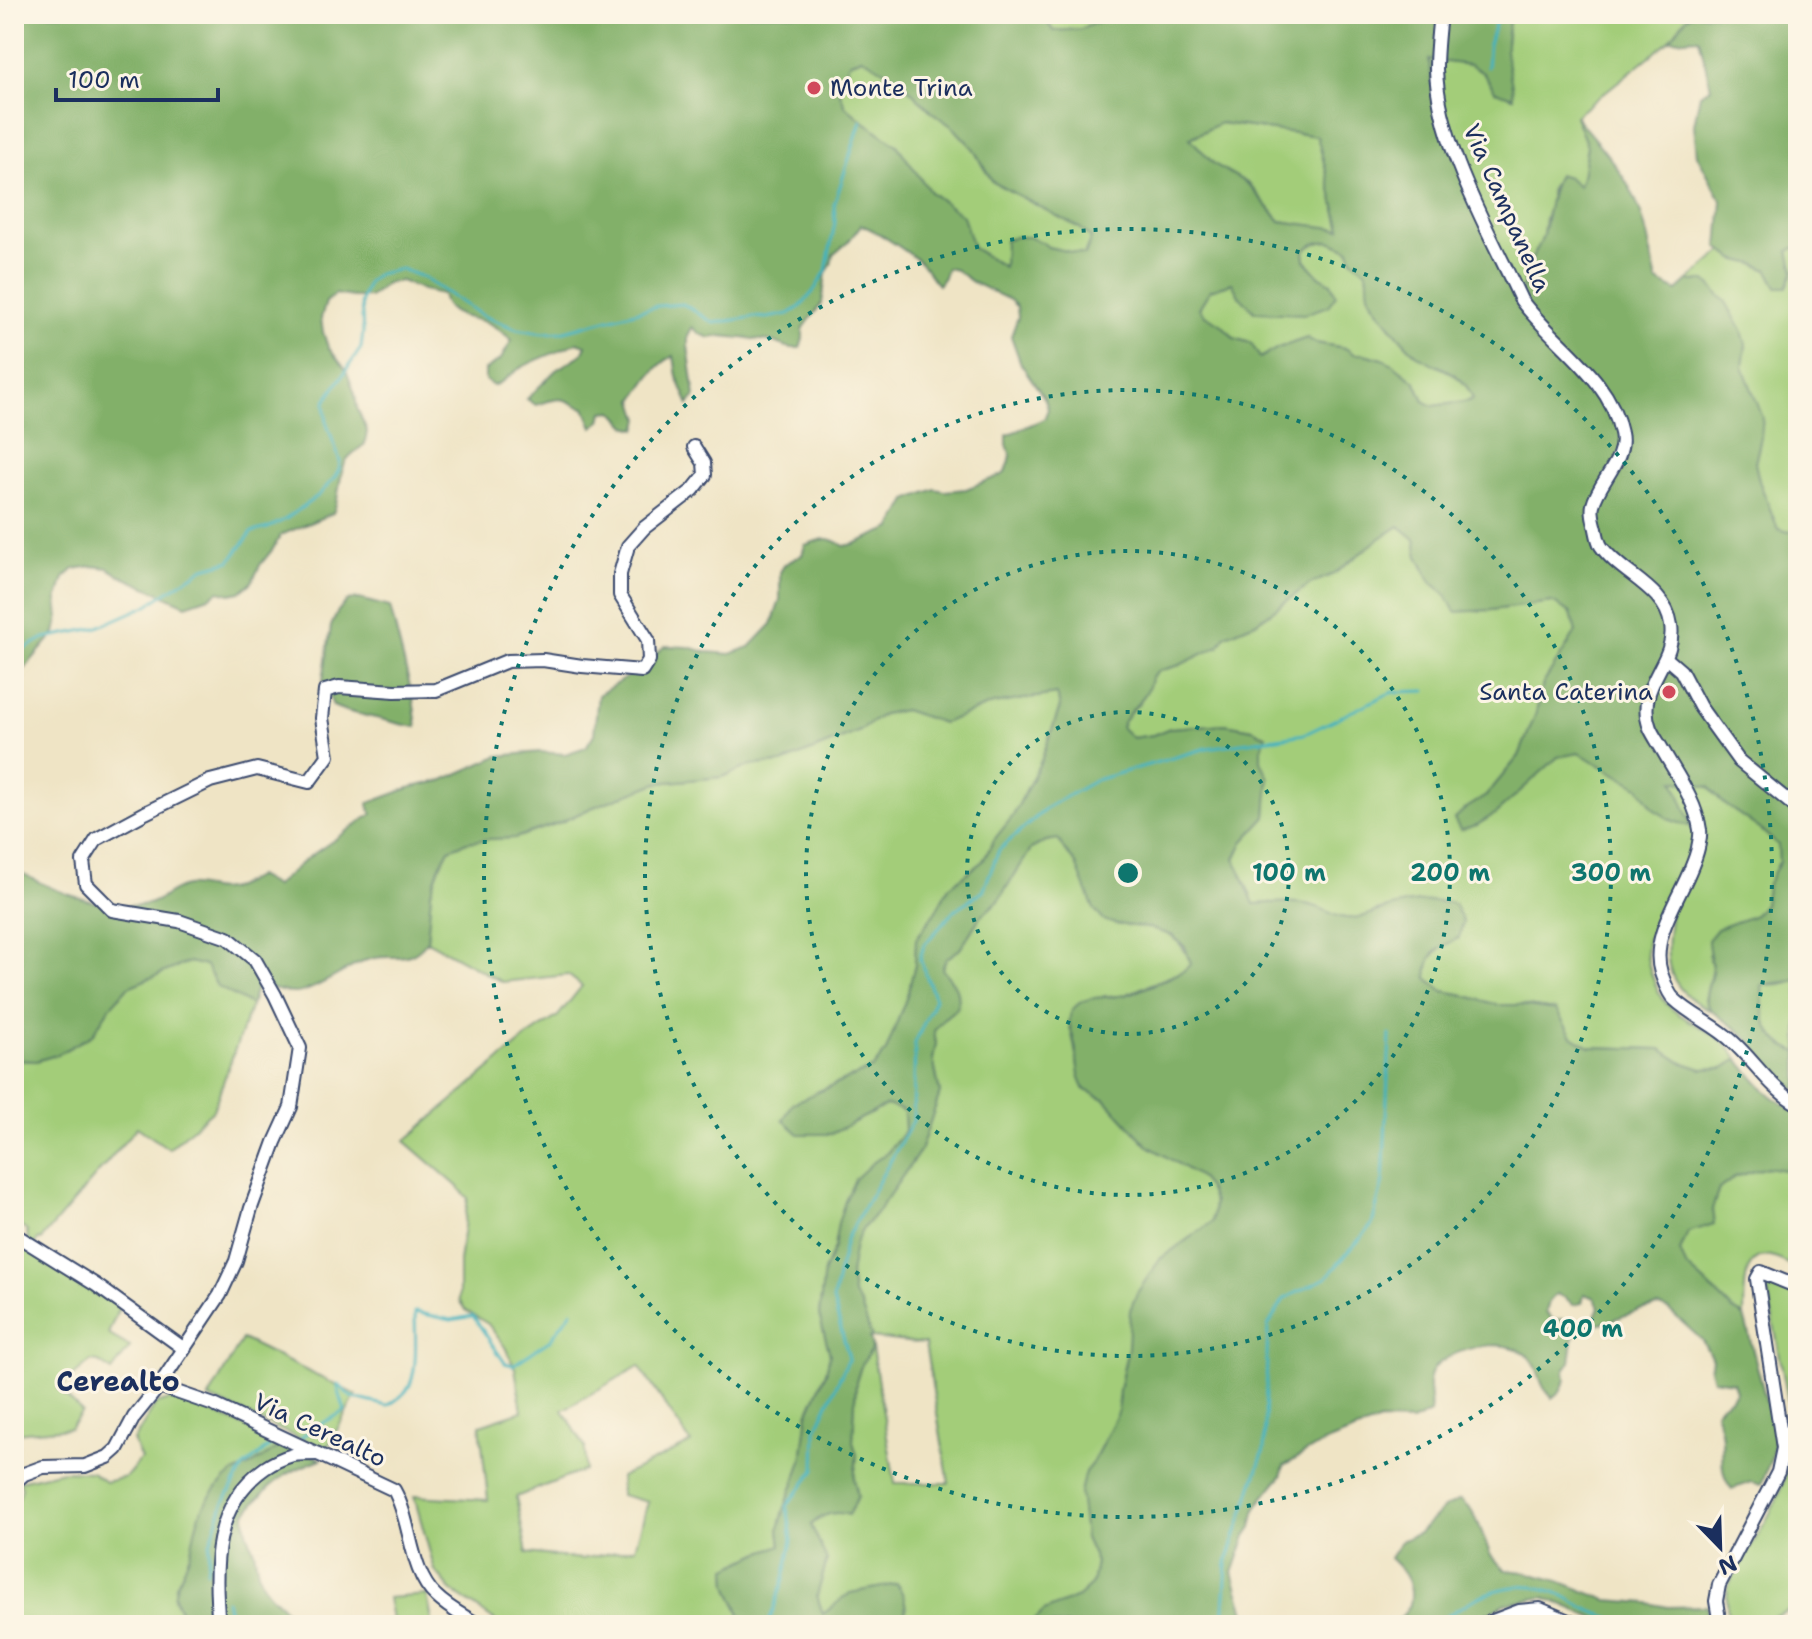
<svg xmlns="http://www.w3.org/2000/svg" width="1812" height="1639" viewBox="0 0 1812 1639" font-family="'Shantell Sans',sans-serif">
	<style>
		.green { fill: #a3cd79; stroke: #5f7e6c; stroke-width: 2; fill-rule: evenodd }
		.forest { fill: #82b069; stroke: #4e7064; stroke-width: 2; fill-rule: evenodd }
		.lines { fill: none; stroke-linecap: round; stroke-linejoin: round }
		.stream { stroke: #43b2be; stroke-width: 3 }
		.minor-casing { stroke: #3b4a6d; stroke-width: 16 }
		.minor { stroke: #fff; stroke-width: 12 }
		.ring { fill: none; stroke: #0f766e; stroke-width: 4; stroke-dasharray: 4 8 }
		.poi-dot { fill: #d1495b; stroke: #fcf5e5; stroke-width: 3 }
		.labels { text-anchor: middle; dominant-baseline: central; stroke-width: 6; stroke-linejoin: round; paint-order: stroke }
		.poi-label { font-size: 24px; fill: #1b2f5e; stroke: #fcf5e5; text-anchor: start }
		.street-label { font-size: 24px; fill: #1b2f5e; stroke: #fcf5e5 }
		.quarter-label { font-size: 28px; font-weight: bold; fill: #1b2f5e; stroke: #fcf5e5 }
		.centre { fill: #0f766e; stroke: #fcf5e5; stroke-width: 4 }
		.ring-label { font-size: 24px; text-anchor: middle; font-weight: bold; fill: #0f766e; stroke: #fcf5e5; stroke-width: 6; stroke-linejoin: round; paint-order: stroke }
	</style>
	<rect width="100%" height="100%" fill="#fcf5e5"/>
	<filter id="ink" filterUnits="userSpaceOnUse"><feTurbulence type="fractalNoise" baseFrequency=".0125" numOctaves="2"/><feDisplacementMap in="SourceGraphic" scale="16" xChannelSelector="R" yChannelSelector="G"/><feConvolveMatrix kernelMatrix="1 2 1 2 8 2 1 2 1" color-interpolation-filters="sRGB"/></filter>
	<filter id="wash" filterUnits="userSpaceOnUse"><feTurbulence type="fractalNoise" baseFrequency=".006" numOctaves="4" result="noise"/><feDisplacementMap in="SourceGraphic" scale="32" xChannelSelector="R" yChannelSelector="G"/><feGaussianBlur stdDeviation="1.8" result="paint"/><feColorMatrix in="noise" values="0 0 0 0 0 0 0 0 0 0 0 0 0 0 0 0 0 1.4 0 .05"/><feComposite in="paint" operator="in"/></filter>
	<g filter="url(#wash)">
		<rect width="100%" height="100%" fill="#efe4c5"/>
		<g class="green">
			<path d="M1040 14H1116L1081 29 1054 31Z"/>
			<path d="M1512 14H1693L1687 17 1670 40 1575 116 1587 146 1582 177 1579 186 1558 175 1550 191V207L1545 217 1543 235 1539 248 1533 256 1517 302 1437 110 1429 59 1470 65 1483 73 1495 91 1508 67 1505 52 1509 20Z"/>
			<path d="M862 57 899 79 932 112 954 128 973 148 983 167 993 182 1080 228 1091 238 1084 255 1048 247 1005 267 973 248 963 216 930 192 897 145 863 121 845 106 839 90 849 63Z"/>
			<path d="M1220 123 1318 136 1341 230 1280 221 1249 184 1214 164 1189 139Z"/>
			<path d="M1330 241 1349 249 1352 259 1367 272C1369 280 1368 289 1370 297 1376 309 1410 352 1422 358 1445 371 1463 373 1474 400 1461 405 1447 403 1433 406L1424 401 1416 382 1383 359 1364 354H1354L1345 348 1316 343 1307 338 1278 348 1260 358 1251 343 1234 338 1222 325 1205 315 1199 308 1210 290 1233 283 1239 296 1255 312H1277L1336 295 1331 283 1319 276 1305 260 1304 252C1311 243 1319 242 1330 241Z"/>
			<path d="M1798 246V527L1789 532 1778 529 1759 481 1755 463 1761 437 1757 403 1742 367 1746 344 1688 281 1723 251 1734 259 1755 264 1768 270 1777 287 1793 271 1789 251Z"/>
			<path d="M1399 526 1415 539 1418 556 1431 582 1446 595 1456 611 1492 610 1552 602 1571 613 1577 632 1543 684 1536 713 1519 756 1486 796 1465 809 1477 825 1496 813 1558 756 1579 753 1639 787 1673 780 1709 787 1723 803 1760 829 1778 845 1779 862 1768 884 1764 904 1755 915 1717 929 1709 954 1712 967 1705 1000 1709 1010C1661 986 1665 956 1671 910 1666 916 1650 932 1648 940 1642 958 1658 998 1672 1009 1686 1020 1702 1027 1716 1036 1725 1042 1732 1050 1738 1059L1724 1068 1702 1069 1681 1062 1661 1049 1590 1047 1572 1036 1555 1010 1520 1005H1498L1460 994 1443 991 1427 978 1428 961 1440 948 1454 904C1430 898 1404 904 1380 910 1373 912 1365 917 1357 918 1334 920 1328 909 1310 905 1292 901 1273 903 1254 905L1235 859 1243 842 1266 817 1268 778 1261 761V749L1266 736 1253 729 1225 724 1170 728 1153 735 1132 738 1120 727 1125 716 1139 704 1151 678 1159 671 1180 665 1226 635 1257 622 1310 584 1334 574 1376 541Z"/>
			<path d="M1057 694 1060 707 1041 761 1013 816 994 840 983 861 949 887 936 911 916 939 915 965 907 996 886 1051 873 1068 816 1092 831 1134 887 1105 904 1111 905 1131 887 1153 871 1164 838 1223 834 1248 824 1271 819 1315 830 1354 826 1372 808 1414 802 1461 784 1510 779 1529 781 1546 756 1554 727 1569 728 1585 742 1620 740 1625H501L451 1590 435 1571 414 1496 488 1500 480 1425 522 1411 515 1368 505 1347 488 1324 465 1310 459 1300V1262L468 1198 456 1185 405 1141 527 1037 558 1016 582 986 568 975 502 982 427 941 431 892 439 869 449 849 467 842 489 839 515 838 561 822 591 808 657 783 722 777 752 765 782 763 860 731 883 714 904 710 943 723 993 704ZM639 1366 691 1443 620 1477 621 1495 648 1502 635 1548 582 1559 527 1553 516 1497 585 1470V1447L563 1410Z"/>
			<path d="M1058 839 1064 850 1075 862 1115 924C1152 929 1176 924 1191 964L1183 971 1122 996H1104L1070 1027C1077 1050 1075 1068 1085 1090L1105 1099 1147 1145 1198 1176 1208 1188 1214 1203 1212 1222 1160 1259 1149 1277 1130 1331 1128 1348 1119 1390 1118 1413 1093 1462 1085 1472 1084 1519 1085 1538 1096 1562 1092 1584 1078 1597 1044 1611 1030 1625H901C909 1611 905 1596 897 1584L823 1614 817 1596 827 1560 811 1525 827 1513 852 1510 858 1496 854 1479 857 1455 853 1442 856 1382 861 1366 872 1348 895 1483H949L925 1344 872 1338 861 1306 853 1294 850 1274 855 1243 863 1228 878 1211 920 1151 940 1093 933 1059 936 1044 934 1031 943 1019 956 1008 953 983 941 969 946 959 960 949 980 917 998 901 1031 849 1046 841Z"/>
			<path d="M189 962 206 966 217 986 251 1005 213 1110 169 1149 137 1127 41 1240 39 1239 29 1250 120 1305 108 1334 130 1347 112 1371 98 1362 91 1361 58 1389 82 1412 70 1428 15 1433 14 1465 19 1481 63 1471 92 1472 105 1482 126 1477 141 1459 133 1441 156 1404 176 1398 284 1443 252 1465 234 1473 196 1527 195 1540 186 1565 176 1585 174 1599 187 1625H14V1513L22 1488 19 1481 14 1480V1256L24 1249 29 1250 27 1231 14 1222V1060L36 1061 56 1055 92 1035 111 1006 128 987Z"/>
			<path d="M1798 979V1052C1783 1047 1767 1033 1763 1017 1761 1007 1763 994 1762 984 1773 985 1788 985 1798 979Z"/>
			<path d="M1767 1167 1798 1172V1269C1790 1265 1782 1260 1774 1258 1740 1246 1745 1296 1744 1316L1733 1310 1715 1292 1686 1266 1680 1251 1688 1232 1712 1209 1719 1189 1735 1177Z"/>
			<path d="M1765 1276 1798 1291V1606L1755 1625H1729C1727 1610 1725 1596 1730 1582 1757 1536 1792 1487 1794 1433Z"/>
			<path d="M242 1339 356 1395 326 1450 209 1398Z"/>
			<path d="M427 1595 433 1625H393L388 1598Z"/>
		</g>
		<g class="forest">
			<path d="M14 14H1040L1054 31 1081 29 1116 14H1263L1301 26 1298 14H1512C1506 29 1504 50 1508 66 1510 77 1513 85 1513 97L1495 91 1483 73 1470 65 1429 60 1437 110 1518 301C1523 287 1527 272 1532 258 1536 250 1541 244 1543 235 1548 214 1549 194 1558 174L1568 177 1579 186 1582 177 1587 146 1575 116C1597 142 1627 175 1639 208 1648 231 1651 257 1657 281L1677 291 1688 281H1706L1726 302 1742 331 1746 344 1743 367 1763 418 1761 437 1755 463 1759 481 1778 529 1789 532 1798 527V979L1794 981 1762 985C1763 1016 1764 1040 1798 1052V1090C1773 1078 1761 1052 1742 1033 1733 1025 1707 1011 1706 1001 1705 992 1711 980 1712 971 1712 961 1708 950 1708 940L1717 929 1755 915 1764 904 1768 884 1779 862 1778 845 1760 829 1723 803 1709 787 1674 780 1692 827 1673 821 1655 810 1639 787 1579 753 1558 757 1496 813 1477 825 1460 830 1454 819 1465 809 1486 796 1519 756 1536 713 1543 684 1576 632 1571 613 1552 602 1492 610 1455 612 1446 595 1431 582 1418 556 1415 539 1399 526 1376 541 1334 574 1310 584 1257 622 1226 635 1219 646 1180 665 1159 671 1151 678C1149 699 1128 708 1121 727L1132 738 1153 735 1170 728 1225 724 1253 729 1266 736 1261 749V761L1269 778 1266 817 1243 842 1235 859 1254 904C1273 903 1292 901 1310 905 1328 909 1335 920 1357 918 1363 917 1369 914 1375 912 1399 904 1429 897 1454 904L1463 922 1459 938C1437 949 1428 951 1427 978L1443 991 1460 994 1498 1005H1520L1556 1010 1572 1036 1590 1047 1661 1049 1681 1062 1702 1069 1724 1068 1738 1059C1757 1082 1769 1099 1798 1111V1172L1767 1167 1735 1177 1719 1189 1712 1209 1714 1224 1688 1232 1680 1251 1686 1266 1715 1292 1733 1310 1744 1316 1775 1435 1772 1456 1761 1485 1751 1482 1732 1489C1717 1472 1725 1452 1721 1431 1720 1424 1717 1417 1715 1411 1722 1403 1731 1401 1736 1391L1733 1382 1713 1379 1710 1370 1712 1359 1702 1340 1669 1310 1659 1306 1640 1310 1601 1324 1591 1325 1599 1307 1595 1298 1584 1294 1582 1303 1573 1305 1565 1297 1556 1294 1549 1302 1546 1312 1553 1320 1562 1319 1572 1323 1574 1333 1570 1362 1565 1371 1566 1380 1560 1391 1552 1398C1551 1396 1545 1390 1544 1388 1539 1379 1538 1367 1531 1359 1510 1337 1470 1345 1447 1358 1441 1362 1436 1364 1433 1370 1424 1384 1433 1399 1430 1413L1412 1422 1380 1421 1321 1444 1284 1466 1281 1476 1256 1507 1252 1527 1246 1536 1233 1573 1245 1612 1241 1625H1030L1044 1611 1078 1597 1092 1584 1096 1562 1085 1538 1080 1492 1085 1472 1093 1462 1118 1413 1119 1390 1128 1348 1130 1310 1137 1293 1160 1259 1212 1222 1214 1203 1208 1188 1198 1176 1147 1145 1105 1099 1085 1090C1075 1071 1079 1060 1074 1041 1072 1031 1066 1021 1072 1011 1082 993 1109 999 1125 995 1145 989 1165 980 1183 971L1191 964 1185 947 1173 936 1149 928 1115 924 1103 920 1094 909 1075 862 1064 850 1058 839 1046 841 1031 849 998 901 980 917 960 949 946 959 942 969C954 984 960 988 957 1008L943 1019 934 1031 936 1044 933 1059 940 1093 920 1151 878 1211 863 1228 855 1244 850 1274 853 1294 861 1306 872 1338H870L872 1348 861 1366 856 1382 853 1442 857 1455 854 1479 858 1496 849 1515C834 1510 822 1514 811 1525L827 1560 817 1596 823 1614 850 1593 897 1584C905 1596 909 1611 901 1625H740L742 1619 728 1585 727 1568 756 1554 781 1545 779 1529 784 1510 802 1461 808 1414 826 1373 830 1354 819 1315 824 1271 834 1248 838 1223 845 1201 855 1179 871 1164 887 1153 905 1131 904 1111 887 1105 831 1134H799L783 1120 793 1103 873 1068 886 1051 907 996 915 965 916 939 936 911 949 887 983 861 994 840 1013 816 1041 761 1060 707 1057 694 993 704 943 723 904 710 883 714 860 731 782 763 752 765 722 777 657 783 591 808 561 822 515 838 489 839 467 842 449 849 439 868 431 892 427 941C407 968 389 950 364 961 348 968 310 993 295 993 283 993 269 987 257 985L251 1005 217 986 206 966 189 962 128 987 111 1006 92 1035 56 1055 36 1061 14 1060V873L20 872C55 892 106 912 148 904 161 901 172 888 186 886 193 885 203 888 211 889 228 892 242 885 257 876L275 886 306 859 372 814 368 805 369 803 412 787 441 781 498 756 540 752 565 754 586 747 594 734 598 695 630 675 665 646 689 647 706 652 730 654 750 647 772 624 780 600V572L785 564 802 555 805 545C822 539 828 535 844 546L854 544 892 528 907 500 935 489 945 491 966 489 1004 474 1009 464 1011 455 1007 445V435L1044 419 1048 409 1045 399 1021 364 1011 336 1018 317 1017 307 1010 300 972 282 956 270 947 268 944 277 938 285C932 279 931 276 926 269 919 258 874 229 861 225L848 242 833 255 831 265 826 273 822 303 803 329V339L800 348H790L771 341 721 336 710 338 700 334 692 327 688 336V346L695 396 689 405 677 377 674 356C655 364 645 384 634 400L640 419 637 429 627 426 613 411 603 412 601 421 593 427 585 408C576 407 572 402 565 400 556 397 544 403 536 405L527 399 556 370 582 354 586 345 577 342C558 353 537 358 519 369 509 375 504 383 493 386L485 380V370L501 359 512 340C505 335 498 328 490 324 470 315 446 320 442 294L423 290 401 281 387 283 370 297H353L335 294 326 302 321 318 323 332 328 347 346 370 355 394 357 408 367 431 365 444C359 449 350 454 346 461 338 477 340 497 333 513L281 535 273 549 260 565 252 582 240 592 230 594 219 591 209 597 186 605 121 576 108 568 92 566 74 569 64 578 57 600 59 617 55 633 19 675 14 678V354L17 339 14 331ZM861 57 899 79 932 112 954 128 973 148 993 182 1080 228 1091 238 1085 255 1048 247 1042 242 1029 237H1015L1005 240 1004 267 973 248 963 216 930 192 897 145 863 121 845 106 839 90 849 63ZM1220 123 1317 136 1341 229 1280 221 1248 184 1214 164 1190 138ZM1330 241 1349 249 1352 259 1367 272C1369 280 1367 289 1370 296 1376 309 1410 352 1422 358 1445 371 1463 372 1473 399 1461 405 1446 403 1433 406L1424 401 1416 382 1393 364 1383 359 1364 354H1354L1345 348 1316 343 1307 338 1278 348 1260 358 1251 343 1234 338 1222 325 1205 315 1199 308 1210 290 1232 283 1239 296 1255 312 1305 314 1328 306 1336 295 1331 283 1319 276 1305 260 1304 252C1311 243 1319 242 1330 241Z"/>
			<path d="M1693 14H1798V246L1789 251 1794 271 1787 287H1777L1768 270 1755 264 1734 259 1718 247 1722 201 1697 155 1694 125 1700 94 1711 88 1699 38 1670 40 1687 17Z"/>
			<path d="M359 599 390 607 413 698 417 727C401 725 387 720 371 717 358 714 345 712 333 706L323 680 331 626 338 611 347 601Z"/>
			<path d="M284 1443 321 1459C283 1473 270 1483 245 1514 245 1528 249 1538 254 1551 257 1563 257 1576 264 1587 273 1602 290 1609 297 1625H187C166 1585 176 1594 189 1556 194 1542 194 1528 200 1514 207 1498 220 1481 236 1472 242 1469 248 1468 253 1464 264 1458 274 1450 284 1443Z"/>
			<path d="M1460 1500 1471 1510 1479 1525 1491 1556 1506 1570 1524 1572 1559 1581 1607 1600 1648 1603 1668 1607 1707 1606 1709 1625H1611L1544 1597 1505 1604 1466 1625H1394C1399 1619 1408 1611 1410 1604 1415 1583 1403 1570 1390 1558L1401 1541 1419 1533 1444 1508Z"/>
		</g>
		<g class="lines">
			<g class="stream">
				<path d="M1487 67 1489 44 1498 14"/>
				<path d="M14 659 23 650 44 638 96 628 146 606 204 568 230 561 252 532 268 528 286 519 319 495 335 477 339 470 340 461 327 424 325 402 361 348 363 332 361 301 368 282 378 274 401 269 422 277 483 316 517 329 543 333 561 332 657 306 683 304 714 323 755 317 767 318 789 314 800 307 813 292 826 271 835 222 834 205 861 121"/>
				<path d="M301 1438 312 1429 345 1411 338 1388V1384L351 1397 387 1406C395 1401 402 1397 407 1390 419 1373 415 1333 415 1312L451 1320 473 1316 505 1363 513 1365 549 1341 572 1311"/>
				<path d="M207 1571 210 1543 223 1504 243 1468 277 1440"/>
				<path d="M226 1601 232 1625"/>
				<path d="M768 1625 784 1579 792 1540 787 1506 815 1470 816 1429 849 1358 833 1300 846 1239 913 1121 915 1043 935 999 920 959 924 945 955 910 983 891 999 850 1048 807 1096 780 1207 748 1305 734 1392 692 1426 691"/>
				<path d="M1223 1625 1227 1562 1264 1450 1268 1326 1284 1299 1326 1278 1372 1225 1383 1181 1390 1035"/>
				<path d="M1435 1625C1474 1595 1514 1574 1562 1595 1570 1599 1577 1604 1585 1608 1600 1615 1616 1620 1632 1625"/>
			</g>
		</g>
	</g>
	<g filter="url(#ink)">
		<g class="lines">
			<defs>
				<g id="minor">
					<path d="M1440 14C1438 32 1436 51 1436 69 1438 144 1490 233 1521 300 1553 344 1610 376 1621 433 1627 459 1599 481 1593 505 1591 512 1594 521 1596 529 1597 534 1598 541 1601 546 1620 574 1666 588 1671 625 1677 663 1634 685 1650 728 1653 735 1658 742 1662 749 1676 774 1696 801 1700 830 1701 836 1699 842 1698 848 1689 888 1648 932 1661 973 1664 981 1668 994 1674 999 1692 1016 1716 1025 1733 1042 1755 1062 1772 1090 1798 1104"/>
					<path d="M1666 658 1681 671 1700 707 1739 761 1798 809"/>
					<path d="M14 1234 96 1285 183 1348"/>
					<path d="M159 1386 214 1405 394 1490C412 1522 409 1571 436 1596 448 1608 464 1616 478 1625"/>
					<path d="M14 1483 24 1474 43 1467 85 1466 108 1457 117 1449 134 1417 159 1386 220 1295 236 1261 251 1208 275 1142 291 1107 300 1048 275 995 255 960 228 938 179 921 112 910 86 884 83 861 97 839 145 813 210 781 257 769 309 782 328 756 322 718 325 691 339 687 395 691 436 690 507 661 543 660 582 666 642 671 649 660 648 640 620 595V574L628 546 644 528 693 490 705 475 704 463 694 447"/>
					<path d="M219 1625C213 1568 213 1504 265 1468 274 1462 282 1458 293 1455 301 1454 310 1454 318 1454"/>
					<path d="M1482 1625 1519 1611 1540 1609 1578 1625"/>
					<path d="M1720 1625 1716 1601 1719 1585 1778 1472 1783 1448 1757 1279 1761 1272 1798 1287"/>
				</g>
			</defs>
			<use href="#minor" class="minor-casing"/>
			<use href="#minor" class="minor"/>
		</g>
	</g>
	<g class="ring">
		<circle cx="1128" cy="873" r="161"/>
		<circle cx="1128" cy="873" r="322"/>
		<circle cx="1128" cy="873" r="483"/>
		<circle cx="1128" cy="873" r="644"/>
	</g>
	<g class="poi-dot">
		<circle cx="814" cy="88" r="8"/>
		<circle cx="1669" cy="692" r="8"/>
	</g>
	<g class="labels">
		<g class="poi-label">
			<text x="830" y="88">Monte Trina</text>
			<text x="1653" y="692" text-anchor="end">Santa Caterina</text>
		</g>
		<g class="street-label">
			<text transform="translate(1507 208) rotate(66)">Via Campanella</text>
			<text transform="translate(320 1430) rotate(25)">Via Cerealto</text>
		</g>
		<g class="quarter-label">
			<text x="118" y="1381">Cerealto</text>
		</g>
	</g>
	<circle cx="1128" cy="873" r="12" class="centre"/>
	<g class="ring-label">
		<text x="1289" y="881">100 m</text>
		<text x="1450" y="881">200 m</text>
		<text x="1611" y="881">300 m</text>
		<text x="1583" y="1337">400 m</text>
	</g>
	<rect width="1812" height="1639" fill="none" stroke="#fcf5e5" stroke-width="48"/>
	<g transform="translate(1720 1547) rotate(157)" stroke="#fcf5e5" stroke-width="6" paint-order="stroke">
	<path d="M0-6L14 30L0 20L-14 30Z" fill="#1b2f5e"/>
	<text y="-12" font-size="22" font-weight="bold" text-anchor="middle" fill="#1b2f5e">N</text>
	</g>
	<path d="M56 88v12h162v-12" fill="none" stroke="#1b2f5e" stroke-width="4"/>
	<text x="68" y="88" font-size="24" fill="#1b2f5e" stroke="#fcf5e5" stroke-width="6" paint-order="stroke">100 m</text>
</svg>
